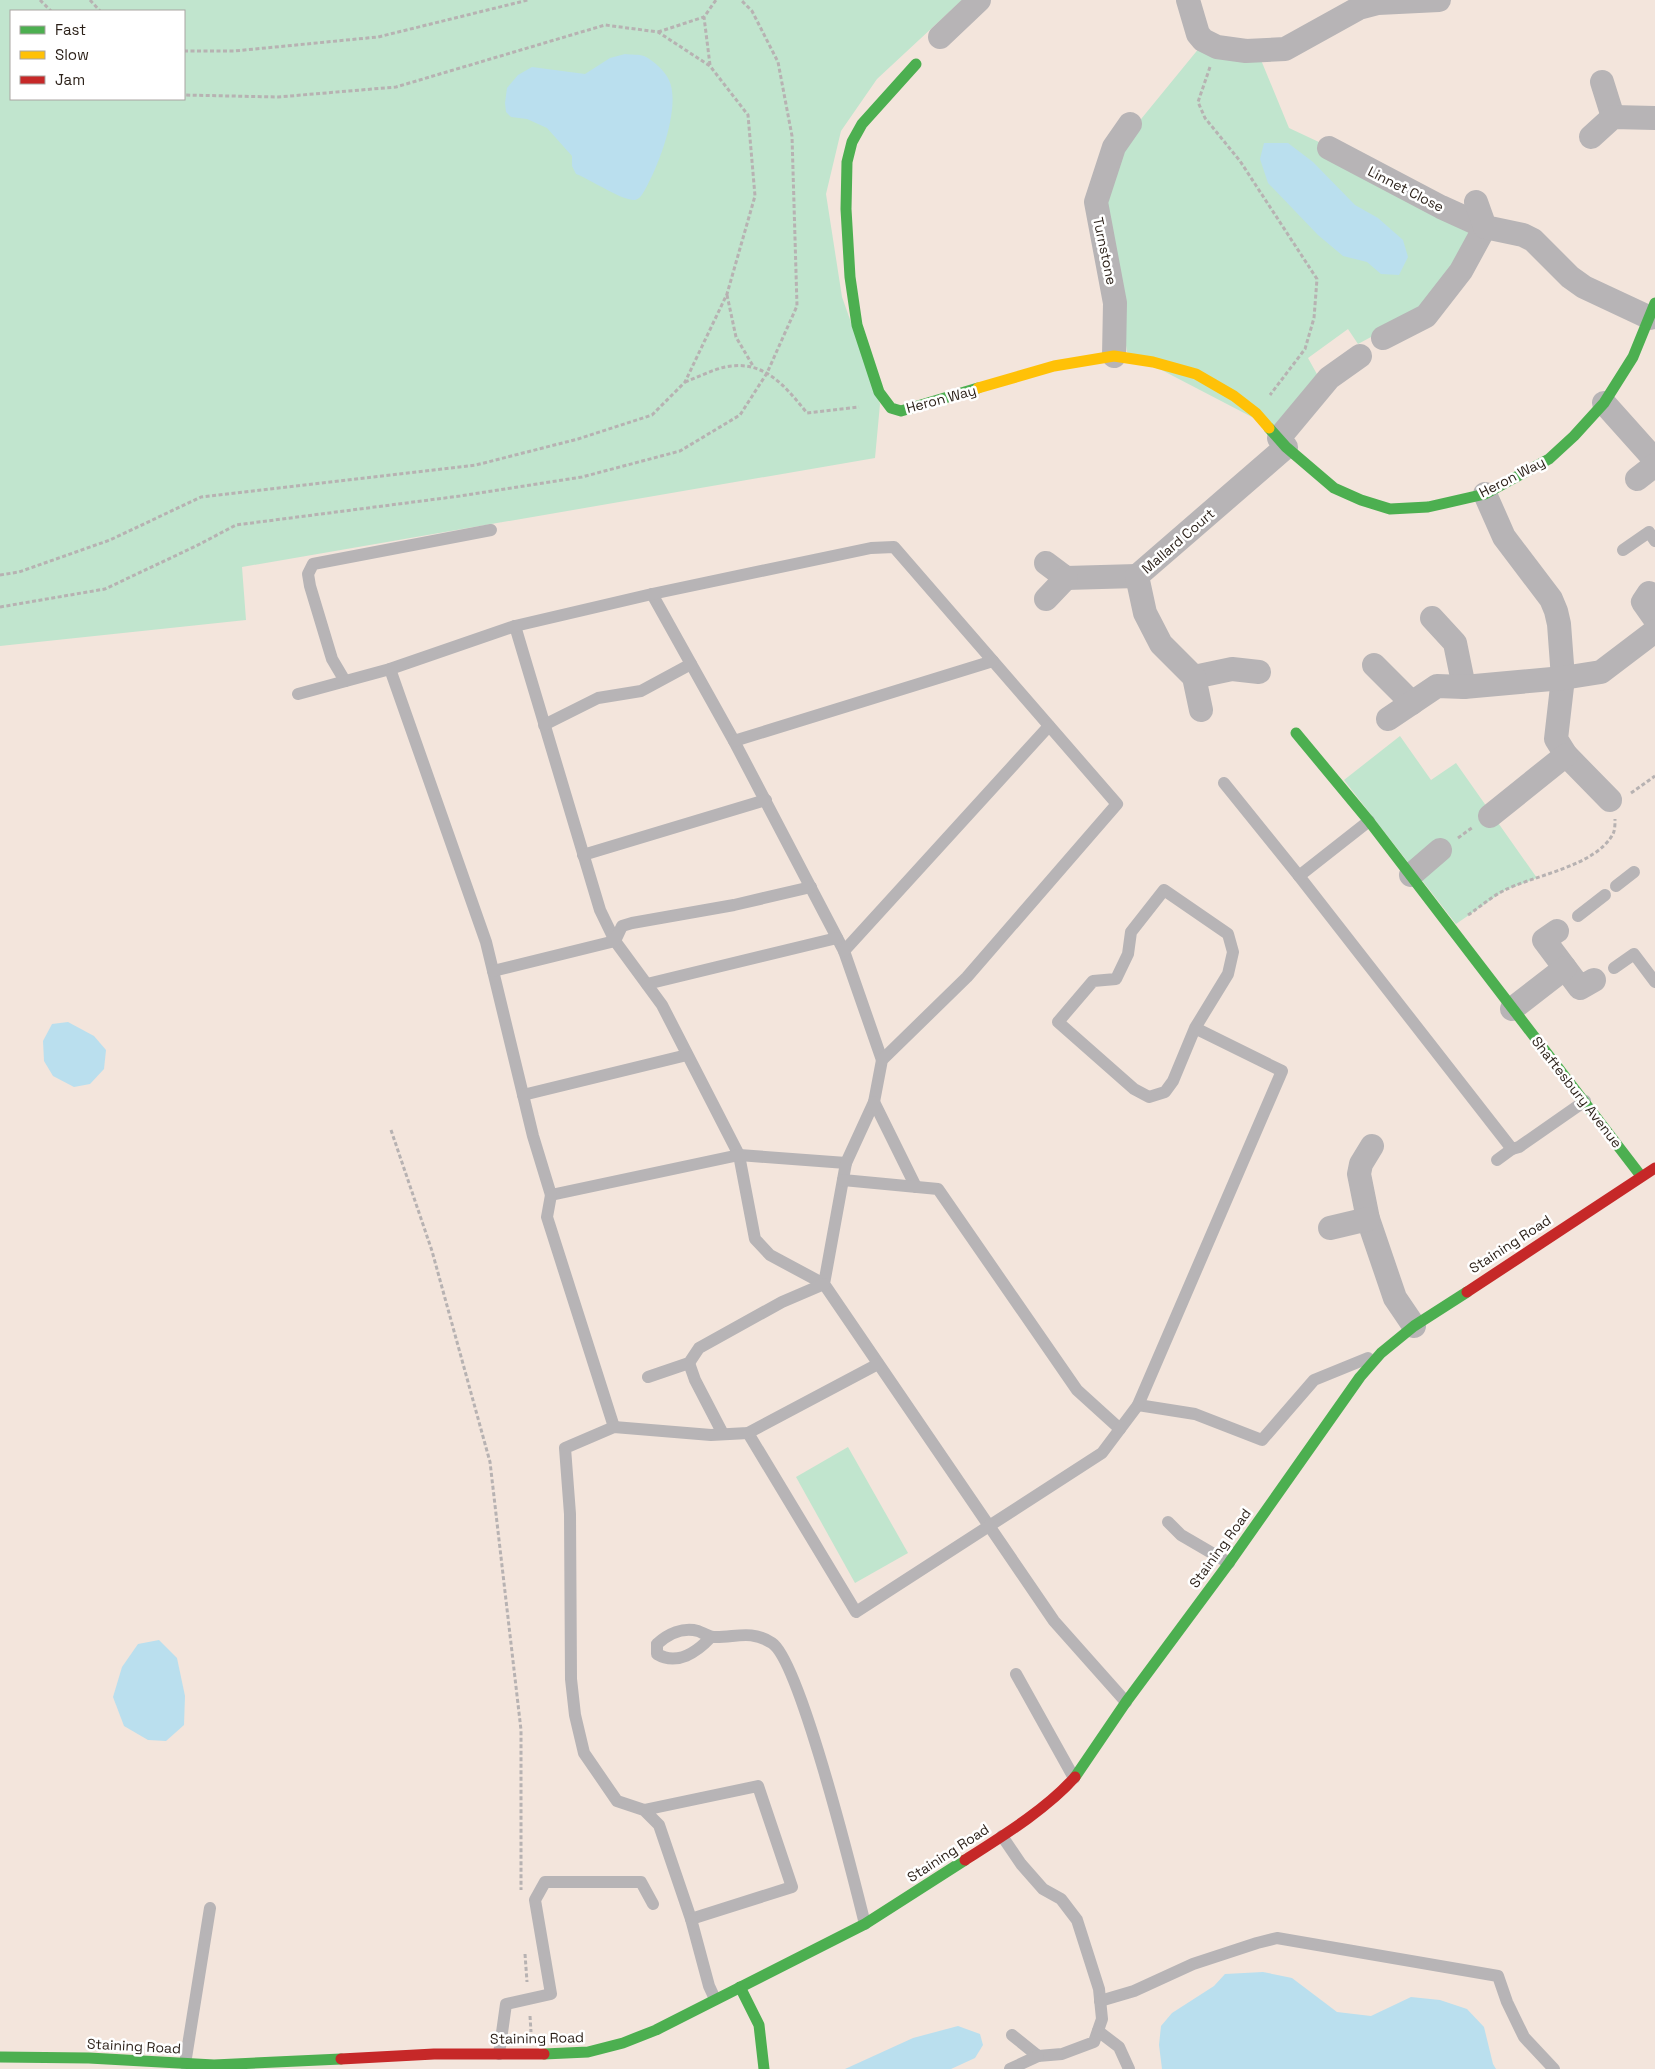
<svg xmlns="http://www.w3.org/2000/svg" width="1655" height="2069" viewBox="0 0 1655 2069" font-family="'Space Grotesk',sans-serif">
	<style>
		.green { fill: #c1e5ce; fill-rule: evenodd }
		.water { fill: #badfee }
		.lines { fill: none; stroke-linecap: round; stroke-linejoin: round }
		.path { stroke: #b7b2b2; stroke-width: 3; stroke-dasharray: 4 2.5; stroke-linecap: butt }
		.lane { stroke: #b7b4b6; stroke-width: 12 }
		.street { stroke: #b7b4b6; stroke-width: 24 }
		.fast { stroke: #4caf50; stroke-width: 11 }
		.slow { stroke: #ffc107; stroke-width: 11 }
		.jam { stroke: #c62828; stroke-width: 11 }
		.labels { text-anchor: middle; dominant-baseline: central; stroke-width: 5; stroke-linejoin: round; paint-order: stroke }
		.street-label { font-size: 14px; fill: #2a1f17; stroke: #fff }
	</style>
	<rect width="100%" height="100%" fill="#f3e5dc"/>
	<g class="green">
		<path d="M0 0H962L877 79 841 131 826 194 842 297 880 404 875 458 242 567 246 620 0 646ZM11 11H184V99H11Z"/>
		<path d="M1200 47 1261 60 1289 128 1321 143 1327 159 1473 234 1425 308 1358 344 1348 329 1308 358 1318 376 1275 429 1127 352 1106 211 1118 162 1137 124Z"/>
		<path d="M1400 736 1431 780 1456 763 1537 878 1505 890 1456 924 1344 780Z"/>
		<path d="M848 1447 908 1553 855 1583 796 1477Z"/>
	</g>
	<g class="water">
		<path d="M625 54C631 55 639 54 644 56 653 60 665 71 669 80 681 106 660 162 647 186 644 191 641 199 635 200 622 201 590 179 576 174L572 166V156L547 128 527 119 511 117 506 112 505 103 507 88 518 75 532 67 585 74 610 58Z"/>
		<path d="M1264 143H1288L1313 162 1355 205 1378 218 1403 240 1408 257 1399 275 1381 274 1367 262 1343 256 1318 235 1268 183 1260 159Z"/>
		<path d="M68 1022 94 1036 106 1050 104 1069 90 1084 74 1087 53 1076 44 1061 43 1041 52 1024Z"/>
		<path d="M159 1640 177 1658 185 1696 184 1725 166 1741 148 1740 124 1726 113 1697 122 1667 138 1644Z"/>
		<path d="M1263 1972 1292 1978 1337 2012 1371 2016 1411 1997 1440 2000 1467 2009 1484 2027 1493 2064 1496 2069H1162L1159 2045 1161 2026 1172 2013 1214 1986 1225 1974Z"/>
		<path d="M958 2026 980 2034 983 2045 975 2058 951 2069H845L913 2038Z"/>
	</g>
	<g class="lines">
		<g class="path">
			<path d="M40 0 51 11"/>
			<path d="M90 0 100 11"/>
			<path d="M658 32 704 17"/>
			<path d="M184 51H234L378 37 528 0"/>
			<path d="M710 65 704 17 716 0"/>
			<path d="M1210 67 1198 102 1205 118 1240 161 1317 279 1314 318 1305 349 1270 395"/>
			<path d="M727 295 736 337 753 366"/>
			<path d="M685 382C698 377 712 370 725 367 764 359 785 386 807 413L859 407"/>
			<path d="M0 575 19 572 110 540 201 497 476 465 578 439 652 415 685 382 727 294 755 196 748 115 710 66 658 32 605 25 396 87 278 97 184 95"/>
			<path d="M0 607 105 589 196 546 236 525 460 496 582 477 680 451 740 415 767 373 797 306 792 136 778 62 752 11 741 0"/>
			<path d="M1631 793 1655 776"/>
			<path d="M1458 838 1473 827"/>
			<path d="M1468 915C1480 907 1491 897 1503 891 1533 875 1595 867 1613 834 1615 830 1615 824 1615 819"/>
			<path d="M391 1130 432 1251 490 1462 521 1730V1890"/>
			<path d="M525 1954 527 1982"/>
			<path d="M530 2016 531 2032"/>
		</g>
		<g class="lane">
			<path d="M1623 550 1649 532 1655 541"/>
			<path d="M652 594 734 741 844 951 882 1060"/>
			<path d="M515 626 600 910 615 941 662 1005 739 1155 755 1239 770 1255 824 1284"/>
			<path d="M390 669 486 942 533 1136 551 1195 739 1155 846 1163"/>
			<path d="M345 681 332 659 310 586 308 574 313 564 491 530"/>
			<path d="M298 694 390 669 515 626 652 594 871 548 894 547 1117 804 967 977 882 1060 874 1102 846 1163 824 1284 1054 1621 1126 1702"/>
			<path d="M544 725 598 698 641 691 691 664"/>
			<path d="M734 741 993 661"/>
			<path d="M1224 783 1299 876 1512 1149 1519 1147 1585 1101"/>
			<path d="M583 855 766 800"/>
			<path d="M1299 876 1369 821"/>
			<path d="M1616 886 1634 872"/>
			<path d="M1578 916 1605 895"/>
			<path d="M844 951 1049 726"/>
			<path d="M1614 968 1634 954 1655 982"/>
			<path d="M493 971 615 941 622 926 632 923 734 905 811 887"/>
			<path d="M647 984 837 938"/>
			<path d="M523 1095 687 1055"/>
			<path d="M874 1102 916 1187"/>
			<path d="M1497 1160 1512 1149"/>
			<path d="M843 1180 938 1189 1077 1390 1120 1429"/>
			<path d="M551 1195 547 1217 614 1427"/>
			<path d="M689 1363 695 1380 723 1434"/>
			<path d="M648 1377 689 1363 699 1348 782 1302 824 1284"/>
			<path d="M1138 1405 1195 1414 1262 1440 1314 1380 1368 1358"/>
			<path d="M748 1433 856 1612 1102 1453 1138 1405 1282 1071 1195 1028 1228 974 1233 952 1228 934 1164 890 1131 932 1128 954 1116 979 1093 981 1058 1022 1134 1089 1149 1097 1165 1092 1173 1081 1195 1028"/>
			<path d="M1168 1522 1181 1535 1229 1563"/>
			<path d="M711 1637C697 1652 677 1666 657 1654V1644C668 1634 683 1627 698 1631 703 1633 708 1636 713 1637 735 1638 750 1629 772 1643 800 1661 854 1880 865 1924"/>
			<path d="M1016 1674 1074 1778"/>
			<path d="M644 1810 758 1786 792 1887 691 1919 659 1825 644 1810 617 1801 584 1753 575 1715 571 1679 570 1514 565 1448 614 1427 711 1435 748 1433 878 1364"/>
			<path d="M1002 1836 1021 1864 1043 1889 1061 1899 1077 1920 1099 1989 1102 2019 1094 2042 1062 2054 1038 2056 1012 2035"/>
			<path d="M691 1919 709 1986 715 1999"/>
			<path d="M1100 2001 1134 1991 1193 1964 1257 1943 1277 1938 1498 1976 1507 2002 1524 2037 1554 2069"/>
			<path d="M1098 2031 1119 2047 1129 2069"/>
			<path d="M499 2054 506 2004 551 1994 535 1900 545 1882H641L653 1904"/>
			<path d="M185 2064 210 1908"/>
			<path d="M1010 2069 1038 2056"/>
		</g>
		<g class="street">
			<path d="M1188 0 1198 34 1203 40 1217 47 1246 51 1285 49 1359 8 1378 3 1439 0"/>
			<path d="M940 37 979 0"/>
			<path d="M1602 82 1613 117"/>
			<path d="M1591 137 1613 117 1655 118"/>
			<path d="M1329 148 1441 207 1485 227 1461 271 1426 316 1383 338"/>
			<path d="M1476 202 1485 227 1523 235 1533 240 1570 277 1584 287 1650 318"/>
			<path d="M1114 356 1115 303 1096 202 1114 147 1130 124"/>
			<path d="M1604 403 1655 460"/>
			<path d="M1279 438 1329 378 1360 356"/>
			<path d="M1637 479 1655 465"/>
			<path d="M1485 494 1504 537 1551 599 1556 611 1559 624 1563 678 1556 739 1566 755 1610 800"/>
			<path d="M1046 563 1066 578 1137 576"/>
			<path d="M1649 593 1643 602 1655 619"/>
			<path d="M1046 599 1066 578"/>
			<path d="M1432 618 1455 643 1464 687"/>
			<path d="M1374 665 1412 703"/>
			<path d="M1194 677 1232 669 1259 672"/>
			<path d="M1201 710 1194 677 1161 644 1145 613 1137 576 1286 447"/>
			<path d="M1388 719 1437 686 1464 687 1563 678 1601 672 1655 631"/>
			<path d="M1490 816 1566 755"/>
			<path d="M1411 875 1440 850"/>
			<path d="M1557 931 1544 940 1580 988 1594 980"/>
			<path d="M1512 1009 1565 968"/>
			<path d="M1372 1146 1361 1164 1359 1174 1368 1219 1395 1298 1414 1326"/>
			<path d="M1330 1228 1368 1219"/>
		</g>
		<g class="fast">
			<path d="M916 64 862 124 852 142 847 162 846 209 850 277 857 325 879 392 891 408 901 411 978 388"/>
			<path d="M1269 428 1286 447 1334 488 1361 500 1390 509 1428 507 1485 494 1549 459 1574 436 1604 403 1633 357 1655 303"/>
			<path d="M1296 733 1369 821 1641 1176"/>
			<path d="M1075 1777 1126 1702 1229 1563 1360 1377 1381 1353 1414 1326 1467 1292"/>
			<path d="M740 1987 759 2025 764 2069"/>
			<path d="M544 2054 588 2052 623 2043 656 2030 865 1924 965 1860"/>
			<path d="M0 2057 89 2058 214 2065 341 2059"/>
		</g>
		<path class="slow" d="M978 388 1054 366 1114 356 1153 362 1196 374 1234 396 1256 413 1269 428"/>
		<g class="jam">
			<path d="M1467 1292 1655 1168"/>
			<path d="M965 1860C1001 1837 1047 1809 1075 1777"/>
			<path d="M341 2059 434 2054H544"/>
		</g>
	</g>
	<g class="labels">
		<g class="street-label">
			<text transform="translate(1406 189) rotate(27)">Linnet Close</text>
			<text transform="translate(1105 251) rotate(78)">Turnstone</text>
			<text transform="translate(941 399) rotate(-15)">Heron Way</text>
			<text transform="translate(1512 477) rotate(-27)">Heron Way</text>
			<text transform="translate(1178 541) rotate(-41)">Mallard Court</text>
			<text transform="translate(1577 1092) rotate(52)">Shaftesbury Avenue</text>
			<text transform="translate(1510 1244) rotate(-33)">Staining Road</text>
			<text transform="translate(1220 1548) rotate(-54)">Staining Road</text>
			<text transform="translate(948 1853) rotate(-33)">Staining Road</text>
			<text transform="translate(537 2038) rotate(-1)">Staining Road</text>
			<text transform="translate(134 2046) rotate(3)">Staining Road</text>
		</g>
	</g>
	<rect x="10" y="10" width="175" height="90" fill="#ffffff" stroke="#aaa5a2"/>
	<rect x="20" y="26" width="25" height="8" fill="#4caf50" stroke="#aaa5a2"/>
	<text x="55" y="35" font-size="15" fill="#2a1f17">Fast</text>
	<rect x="20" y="51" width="25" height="8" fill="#ffc107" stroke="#aaa5a2"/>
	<text x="55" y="60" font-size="15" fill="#2a1f17">Slow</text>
	<rect x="20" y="76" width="25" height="8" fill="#c62828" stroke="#aaa5a2"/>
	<text x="55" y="85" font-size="15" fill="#2a1f17">Jam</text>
</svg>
